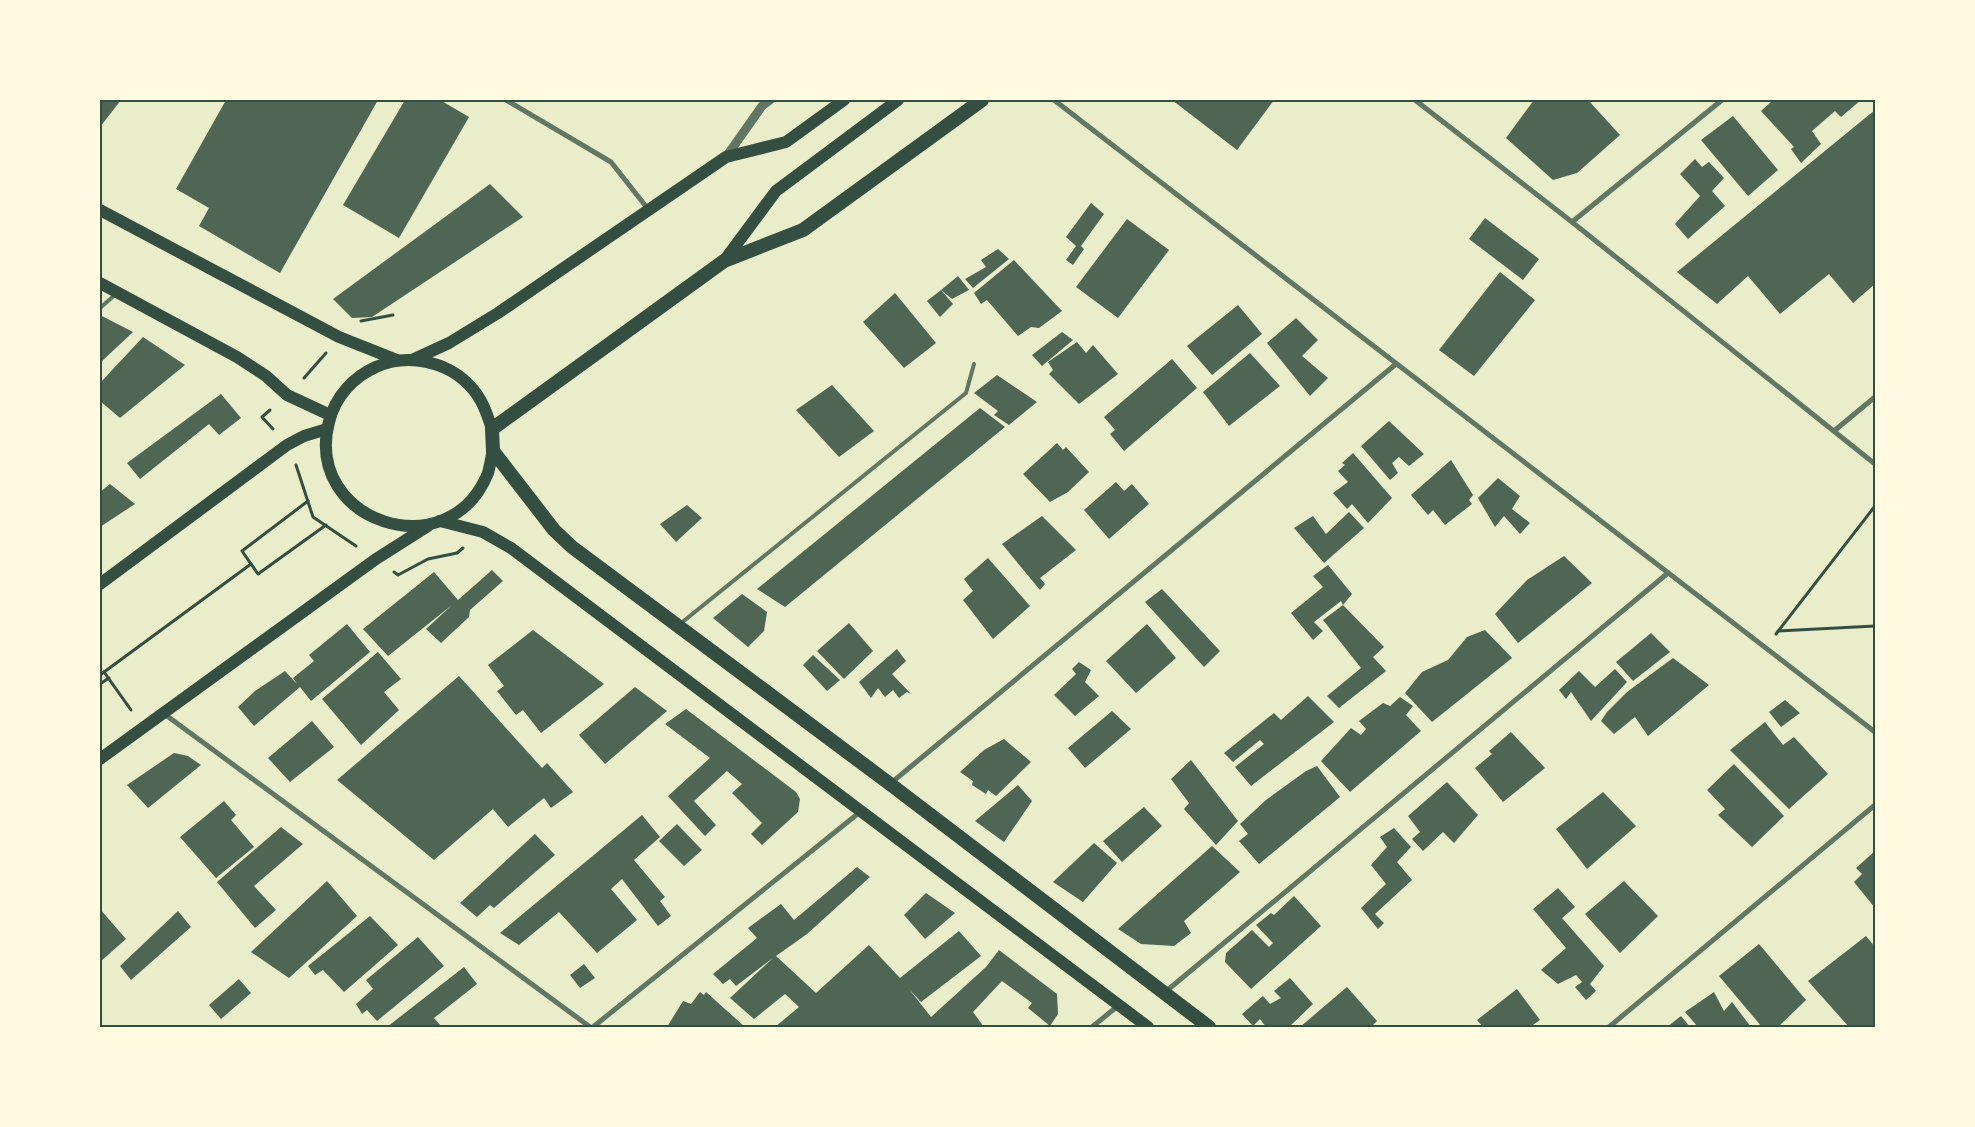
<svg xmlns="http://www.w3.org/2000/svg" width="1975" height="1127" viewBox="0 0 1975 1127" font-family="Lato,sans-serif">
	<style>
		.building { fill: #4f6655 }
		.lines { fill: none; stroke-linecap: round; stroke-linejoin: round }
		.path { stroke: #344e41; stroke-width: 3 }
		.service { stroke: #617663; stroke-width: 4 }
		.minor { stroke: #617663; stroke-width: 5 }
		.tertiary { stroke: #617663; stroke-width: 9 }
		.primary { stroke: #344e41; stroke-width: 12 }
		.trunk { stroke: #344e41; stroke-width: 14 }
		.neatline { fill: none; stroke: #344e41; stroke-width: 2 }
	</style>
	<rect width="100%" height="100%" fill="#e9edc9"/>
	<g class="building">
		<path d="M100 100H121L100 127Z"/>
		<path d="M226 100H378L280 273 199 226 209 208 176 189Z"/>
		<path d="M405 100H440L469 117 399 238 343 205Z"/>
		<path d="M1172 100H1274L1237 150Z"/>
		<path d="M1534 100H1588L1620 135 1577 173 1553 180 1506 138Z"/>
		<path d="M1773 100H1861L1841 117 1835 111 1812 131 1821 144 1801 163 1791 149 1794 147 1761 111Z"/>
		<path d="M1875 110V284L1853 303 1829 274 1780 314 1748 276 1717 304 1677 272Z"/>
		<path d="M1733 116 1778 170 1748 196 1701 140Z"/>
		<path d="M1695 159 1702 167 1709 162 1724 178 1712 191 1725 206 1688 239 1675 224 1700 196 1680 174Z"/>
		<path d="M490 184 523 217 372 317 352 318 333 299Z"/>
		<path d="M1091 203 1104 214 1081 246 1084 249 1073 265 1066 260 1076 246 1066 237Z"/>
		<path d="M1485 218 1539 259 1523 280 1469 239Z"/>
		<path d="M1127 219 1169 250 1118 318 1076 287Z"/>
		<path d="M998 249 1009 259 973 288 965 279 986 267 981 260Z"/>
		<path d="M1014 260 1062 311 1039 328 1031 327 1018 336 987 300 981 304 974 293Z"/>
		<path d="M1500 272 1535 300 1474 376 1439 350Z"/>
		<path d="M958 276 969 290 952 299 941 290Z"/>
		<path d="M941 290 953 304 940 317 927 301Z"/>
		<path d="M895 293 936 343 904 368 863 322Z"/>
		<path d="M1238 305 1262 334 1212 375 1187 346Z"/>
		<path d="M100 315 133 332 100 363Z"/>
		<path d="M1296 318 1318 340 1302 356 1328 378 1310 396 1267 343Z"/>
		<path d="M1062 332 1073 340 1042 366 1032 355Z"/>
		<path d="M143 337 185 365 120 418 100 401V383Z"/>
		<path d="M1077 342 1086 353 1093 345 1118 374 1079 404 1049 374 1053 370 1048 362Z"/>
		<path d="M1250 353 1280 386 1229 426 1203 392Z"/>
		<path d="M1172 359 1197 388 1124 451 1110 434 1115 430 1104 417Z"/>
		<path d="M997 375 1037 402 1009 425 994 415 998 411 974 393Z"/>
		<path d="M832 385 874 431 839 457 796 410Z"/>
		<path d="M221 394 241 418 219 435 209 424 140 479 127 463Z"/>
		<path d="M980 408 1005 427 785 607 757 589Z"/>
		<path d="M1389 421 1424 454 1409 466 1399 457 1392 463 1398 473 1390 480 1361 446Z"/>
		<path d="M1057 443 1063 450 1066 447 1089 472 1068 492 1050 502 1023 474Z"/>
		<path d="M1353 453 1392 498 1368 523 1352 504 1347 509 1333 493 1348 482 1338 471 1345 465 1342 463Z"/>
		<path d="M1451 460 1473 495 1469 500 1472 504 1445 525 1433 510 1428 515 1411 495Z"/>
		<path d="M1498 478 1520 496 1512 509 1530 523 1520 534 1504 516 1495 527 1478 498Z"/>
		<path d="M1116 482 1124 491 1132 484 1149 504 1109 539 1084 510Z"/>
		<path d="M110 484 135 504 100 527V492Z"/>
		<path d="M687 505 702 518 676 542 660 524Z"/>
		<path d="M1349 512 1364 528 1324 563 1294 528 1313 516 1326 534Z"/>
		<path d="M1042 516 1076 550 1040 578 1045 584 1040 590 1002 544Z"/>
		<path d="M1564 556 1592 583 1518 643 1495 614 1527 580Z"/>
		<path d="M988 558 1030 606 993 639 963 600 973 591 964 579Z"/>
		<path d="M1328 565 1352 594 1343 605 1341 601 1314 622 1323 631 1313 640 1291 613 1323 587 1313 576Z"/>
		<path d="M492 570 503 581 470 610 469 617 441 643 426 629 452 605 388 656 363 629 434 572 458 600Z"/>
		<path d="M1162 589 1220 651 1204 667 1145 602Z"/>
		<path d="M742 594 767 612 764 631 748 647 713 618Z"/>
		<path d="M1343 605 1384 647 1373 657 1386 671 1339 708 1327 696 1361 668 1323 620Z"/>
		<path d="M849 623 873 651 844 679 817 651Z"/>
		<path d="M347 624 370 652 311 701 300 687 254 726 238 707 255 691 285 671 297 684 293 678 314 661 309 655Z"/>
		<path d="M1147 624 1176 658 1136 693 1106 661Z"/>
		<path d="M533 630 604 684 541 733 523 710 516 715 497 691 504 686 488 665Z"/>
		<path d="M1485 630 1512 658 1432 722 1405 693 1422 672 1448 660 1467 637Z"/>
		<path d="M1651 633 1670 652 1633 681 1616 662Z"/>
		<path d="M897 649 906 661 892 674 911 694 907 692 899 698 893 690 885 697 878 688 871 698 859 682Z"/>
		<path d="M378 652 401 679 384 692 399 710 361 745 322 699Z"/>
		<path d="M813 655 840 680 827 691 803 665Z"/>
		<path d="M1673 658 1709 685 1648 736 1635 717 1614 734 1601 721 1607 712 1627 692Z"/>
		<path d="M1079 662 1091 670 1085 682 1099 696 1075 716 1054 695 1076 674 1072 669Z"/>
		<path d="M1615 669 1627 682 1591 721 1571 692 1566 699 1559 690 1579 671 1595 687Z"/>
		<path d="M459 676 542 768 547 763 573 792 551 808 544 798 508 827 493 809 434 860 337 780Z"/>
		<path d="M635 687 667 711 605 764 579 735Z"/>
		<path d="M1308 696 1334 722 1251 786 1235 767 1264 744 1260 740 1233 762 1224 753 1274 713 1281 720Z"/>
		<path d="M1400 697 1413 706 1406 715 1421 731 1350 792 1321 761 1351 728 1361 735 1366 729 1359 721 1383 703 1390 706Z"/>
		<path d="M1785 700 1800 713 1781 727 1769 712Z"/>
		<path d="M686 709 796 792 800 799 798 812 762 845 751 834 762 823 732 793 742 784 727 771 694 801 716 825 705 836 668 796 710 758 665 724Z"/>
		<path d="M1112 711 1131 729 1085 768 1068 748Z"/>
		<path d="M312 721 334 747 290 782 268 758Z"/>
		<path d="M1765 722 1783 745 1794 737 1828 774 1789 809 1730 750Z"/>
		<path d="M1511 732 1545 768 1503 802 1475 768 1492 754 1489 751Z"/>
		<path d="M1004 739 1031 762 996 796 988 790 986 794 972 785 973 781 960 772 984 750Z"/>
		<path d="M174 753 188 756 201 765 148 808 127 785Z"/>
		<path d="M1191 760 1238 821 1216 845 1184 809 1189 803 1171 779Z"/>
		<path d="M1734 764 1784 816 1752 847 1718 815 1725 809 1707 790Z"/>
		<path d="M1317 766 1340 797 1259 864 1239 841 1248 834 1240 824 1266 800 1306 771Z"/>
		<path d="M1447 782 1478 815 1454 843 1443 832 1423 851 1412 839 1420 832 1408 816Z"/>
		<path d="M1018 785 1032 801 1004 842 975 821Z"/>
		<path d="M1603 792 1636 826 1587 869 1556 829Z"/>
		<path d="M224 801 236 815 231 820 254 847 216 878 180 837Z"/>
		<path d="M1144 807 1162 826 1122 862 1103 841Z"/>
		<path d="M642 815 660 837 634 860 665 897 660 901 671 916 658 926 622 879 611 889 637 920 597 953 559 912 519 945 500 933Z"/>
		<path d="M677 824 702 850 684 866 659 841Z"/>
		<path d="M281 827 303 844 254 886 276 910 255 928 217 882Z"/>
		<path d="M1394 828 1411 847 1397 862 1412 880 1375 914 1384 923 1378 929 1361 908 1386 884 1371 865 1387 847 1380 837Z"/>
		<path d="M535 834 555 855 494 908 490 905 477 917 460 903Z"/>
		<path d="M1094 843 1117 863 1083 902 1053 882Z"/>
		<path d="M1212 846 1240 872 1184 921 1191 933 1174 946 1141 944 1118 929Z"/>
		<path d="M1875 851V908L1854 882 1862 874 1856 868Z"/>
		<path d="M857 867 870 877 807 934 776 956 816 993 869 945 900 978 959 931 981 956 921 1002 909 989 931 1017 986 967 999 950 1057 994 1058 1014 1050 1026 1028 1008 1032 1003 1002 981 973 1012 984 1027H848L846 1025 844 1027H775L799 1007 785 994 754 1019 730 998 773 958 736 986 730 979 723 984 713 974 757 938 748 928 781 904 794 920Z"/>
		<path d="M327 881 357 916 289 978 251 952Z"/>
		<path d="M1624 881 1658 916 1620 953 1585 914Z"/>
		<path d="M1558 888 1575 907 1562 918 1604 966 1590 984 1596 991 1586 1000 1575 987 1582 982 1576 975 1558 984 1541 970 1566 948 1533 909Z"/>
		<path d="M926 893 955 913 925 939 904 915Z"/>
		<path d="M1294 896 1321 926 1251 989 1225 962 1226 953 1252 930 1269 947 1273 943 1256 925 1271 913 1274 915Z"/>
		<path d="M100 909 126 939 100 962Z"/>
		<path d="M178 911 191 927 131 980 120 966Z"/>
		<path d="M370 916 398 945 344 992 323 970 315 975 308 966Z"/>
		<path d="M1866 936 1875 947V1027H1849L1808 981Z"/>
		<path d="M418 937 444 966 377 1021 367 1010 362 1014 356 1004 373 989 366 980Z"/>
		<path d="M1759 944 1806 1000 1778 1027H1762L1719 976Z"/>
		<path d="M584 964 595 978 580 988 570 975Z"/>
		<path d="M464 967 477 984 434 1018 442 1027H387Z"/>
		<path d="M1290 978 1313 1004 1289 1027H1266L1260 1019 1253 1026 1242 1014 1263 996 1270 1004 1281 998 1274 991Z"/>
		<path d="M239 979 251 993 221 1019 209 1005Z"/>
		<path d="M1347 987 1377 1021 1371 1027H1300Z"/>
		<path d="M1517 989 1540 1020 1530 1027H1483L1477 1020Z"/>
		<path d="M700 992 704 995 706 992 745 1027H667L683 1001 691 1004Z"/>
		<path d="M1714 992 1724 1011 1732 1002 1751 1027H1698L1685 1012Z"/>
		<path d="M1681 1016 1690 1027H1667Z"/>
	</g>
	<g class="lines">
		<g class="path">
			<path d="M361 321 393 315"/>
			<path d="M304 378 326 353"/>
			<path d="M270 410 262 417 273 429"/>
			<path d="M296 465 313 517 356 546"/>
			<path d="M308 501 242 551 258 574 326 525"/>
			<path d="M394 572 398 575 428 559 457 553 463 548"/>
			<path d="M1778 631 1875 626"/>
			<path d="M1776 634 1875 506"/>
			<path d="M104 672 131 710"/>
			<path d="M100 675 251 564"/>
			<path d="M100 684 109 678"/>
		</g>
		<g class="service">
			<path d="M100 308 116 294"/>
			<path d="M680 624 966 393 974 364"/>
		</g>
		<g class="minor">
			<path d="M506 100 611 162 648 209"/>
			<path d="M1054 100 1875 732"/>
			<path d="M1415 100 1572 222 1875 464"/>
			<path d="M1572 222 1722 100"/>
			<path d="M1834 431 1875 397"/>
			<path d="M163 713 590 1027"/>
			<path d="M891 783 1396 364"/>
			<path d="M1164 993 1668 573"/>
			<path d="M593 1027 860 812"/>
			<path d="M1092 1027 1119 1005"/>
			<path d="M1609 1027 1875 805"/>
		</g>
		<path class="tertiary" d="M726 157 762 106 770 100"/>
		<g class="primary">
			<path d="M100 210 339 337 397 360"/>
			<path d="M724 261 776 191 898 100"/>
			<path d="M100 283 237 357 266 376 287 395 330 415"/>
			<path d="M412 360 449 343 498 313 726 157 786 142 844 100"/>
			<path d="M492 429C487 414 482 398 470 386 447 361 407 353 376 367 353 377 335 397 329 422 303 522 449 570 488 473 490 466 491 458 493 451"/>
			<path d="M440 521 483 532 511 548 1148 1027"/>
			<path d="M100 584 287 445 304 436 327 429"/>
			<path d="M100 759 376 559 428 526"/>
		</g>
		<path class="trunk" d="M982 100 803 230 724 261 492 429 493 451 554 530 572 547 890 784 1209 1027"/>
	</g>
	<rect width="1975" height="1127" fill="none" stroke="#fefae0" stroke-width="202"/>
	<rect x="101" y="101" width="1773" height="925" class="neatline"/>
</svg>
